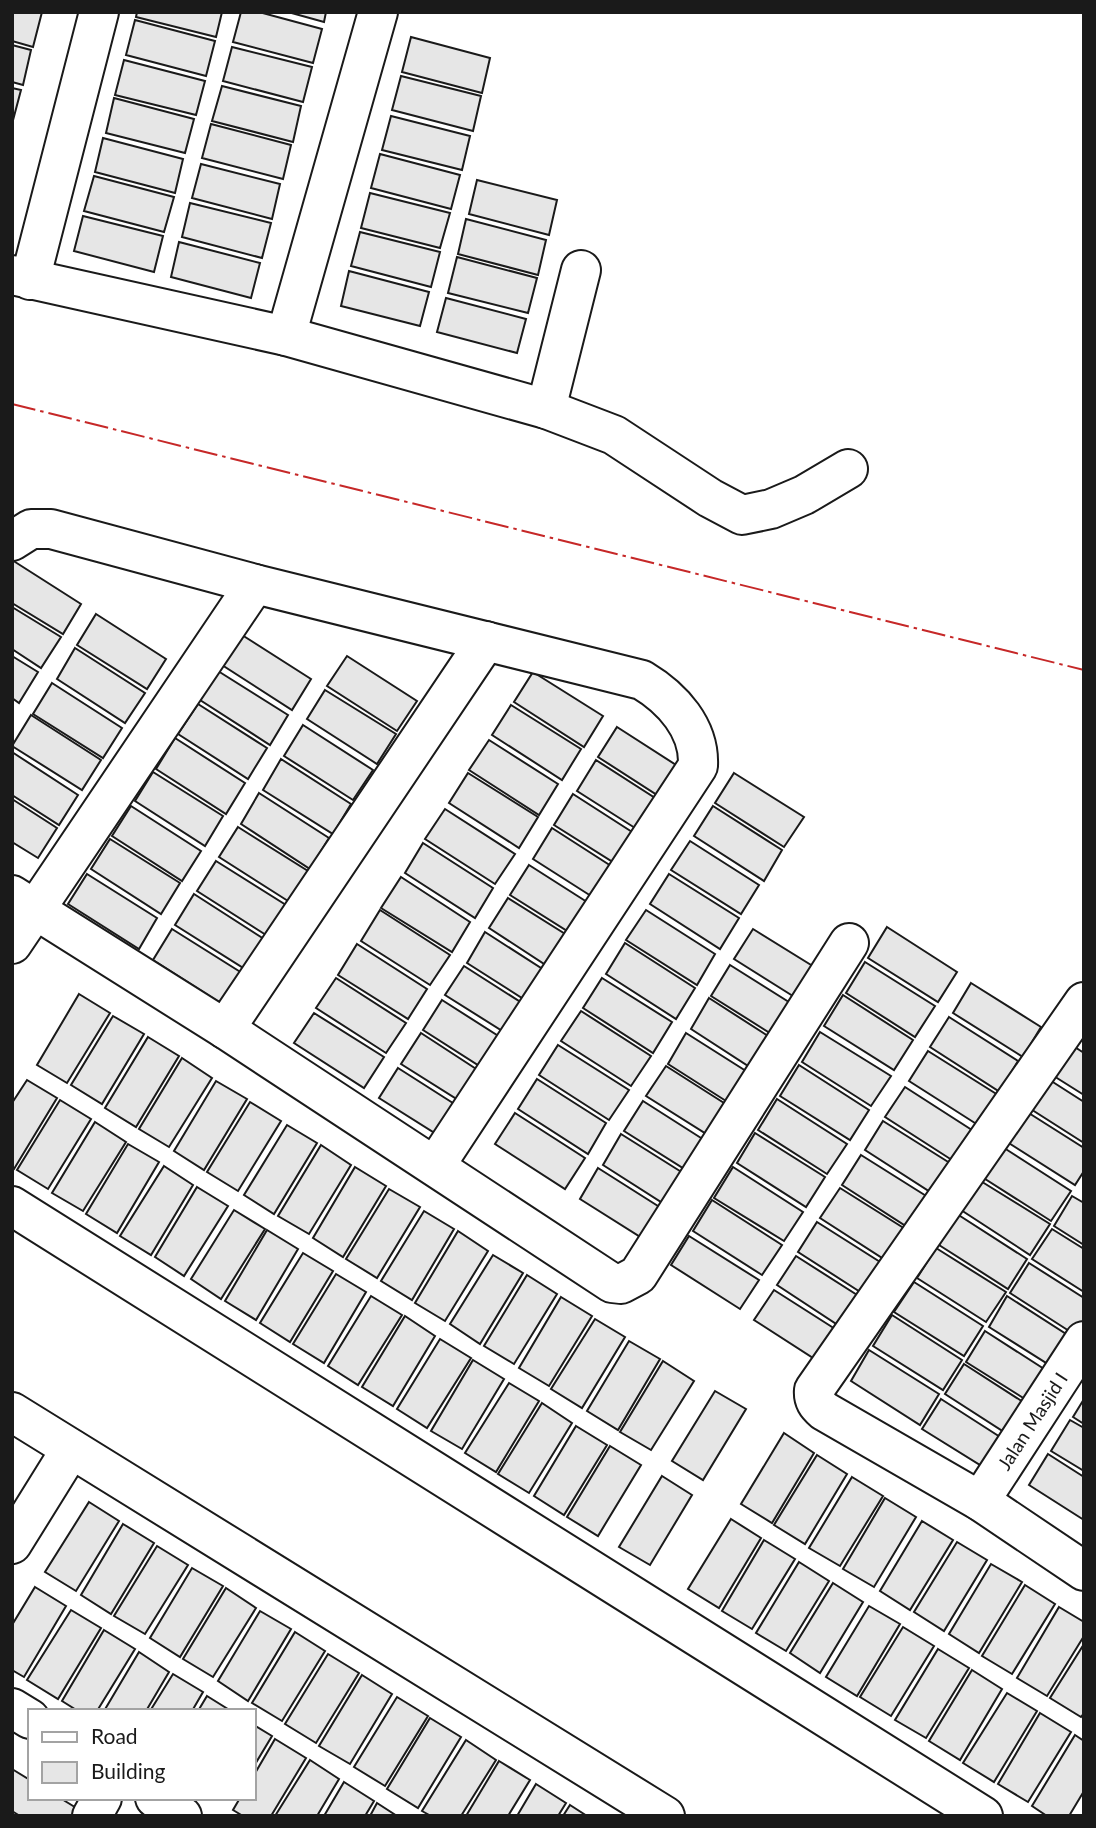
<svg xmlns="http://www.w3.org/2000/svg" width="1096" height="1828" viewBox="0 0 1096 1828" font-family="Lato,sans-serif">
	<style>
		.building { fill: #e6e6e6; stroke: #1a1a1a; stroke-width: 2 }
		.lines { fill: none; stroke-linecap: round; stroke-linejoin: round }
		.minor-casing { stroke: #1a1a1a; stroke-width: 42 }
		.minor { stroke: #fff; stroke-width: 38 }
		.power { stroke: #c62828; stroke-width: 2; stroke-dasharray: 24 5 3.5 5; stroke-linecap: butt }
		.labels { text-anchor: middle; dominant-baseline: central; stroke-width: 5; stroke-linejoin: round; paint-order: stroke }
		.street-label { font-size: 19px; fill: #1a1a1a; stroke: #fff }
	</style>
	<rect width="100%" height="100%" fill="#fff"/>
	<g class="building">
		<path d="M12 12H42L33 47 12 41Z"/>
		<path d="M137 12H222L216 37 136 17Z"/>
		<path d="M241 12H259L322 29 313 63 233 42Z"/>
		<path d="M288 12H326L324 22Z"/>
		<path d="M135 20 215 41 206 76 126 55Z"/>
		<path d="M411 37 490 58 482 93 402 72Z"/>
		<path d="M12 45 31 50 23 85 12 82Z"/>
		<path d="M232 47 312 67 303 102 223 81Z"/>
		<path d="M124 60 205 81 196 115 115 95Z"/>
		<path d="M401 76 481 96 473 131 392 110Z"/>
		<path d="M222 86 301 106 293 142 212 121Z"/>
		<path d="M12 88 21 90 12 124Z"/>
		<path d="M114 98 194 119 185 153 106 133Z"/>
		<path d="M391 116 470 136 462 170 382 150Z"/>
		<path d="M211 124 291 145 283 179 202 158Z"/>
		<path d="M103 138 183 159 175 193 95 172Z"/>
		<path d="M380 154 460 175 451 209 371 188Z"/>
		<path d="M201 164 280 184 272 219 192 198Z"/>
		<path d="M94 176 174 197 164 232 84 211Z"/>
		<path d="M477 180 557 200 549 235 469 214Z"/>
		<path d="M370 193 450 213 440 248 361 228Z"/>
		<path d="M190 203 271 223 262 258 182 237Z"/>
		<path d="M83 216 163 236 154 272 74 251Z"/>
		<path d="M466 219 546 240 538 275 458 254Z"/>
		<path d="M360 232 440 252 431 287 351 266Z"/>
		<path d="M179 242 260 263 251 298 171 277Z"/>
		<path d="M457 257 537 278 528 313 448 293Z"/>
		<path d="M349 271 429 292 420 326 341 306Z"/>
		<path d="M446 298 526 319 517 353 437 332Z"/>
		<path d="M12 560 81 604 63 634 12 603Z"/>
		<path d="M12 607 61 637 41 668 12 649Z"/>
		<path d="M96 614 166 659 147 689 77 645Z"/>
		<path d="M242 635 311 679 292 710 222 665Z"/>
		<path d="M75 648 145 693 125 723 57 679Z"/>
		<path d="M12 656 38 672 19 703 12 698Z"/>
		<path d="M347 656 417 701 397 731 327 686Z"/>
		<path d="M218 671 288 715 270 745 200 700Z"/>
		<path d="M533 672 603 716 584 747 514 702Z"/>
		<path d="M52 683 122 728 103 758 33 714Z"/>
		<path d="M325 690 396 734 377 764 307 719Z"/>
		<path d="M198 704 267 748 248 779 178 734Z"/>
		<path d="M511 705 581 749 562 780 492 735Z"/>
		<path d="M31 715 101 760 82 790 12 746Z"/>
		<path d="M303 725 373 770 353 800 284 756Z"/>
		<path d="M617 727 687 772 668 802 598 757Z"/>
		<path d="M175 738 245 783 226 814 156 769Z"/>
		<path d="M489 740 558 784 539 815 469 770Z"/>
		<path d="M12 752 78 795 59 825 12 795Z"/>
		<path d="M281 759 351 804 333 834 263 790Z"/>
		<path d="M596 760 666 805 646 835 577 791Z"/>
		<path d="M153 772 223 816 205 846 135 801Z"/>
		<path d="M468 773 538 817 519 848 449 803Z"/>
		<path d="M734 773 804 817 784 847 715 803Z"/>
		<path d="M259 793 329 838 310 869 241 824Z"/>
		<path d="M573 794 643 839 624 869 554 825Z"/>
		<path d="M12 799 57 828 38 858 12 842Z"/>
		<path d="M131 806 201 851 182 881 112 836Z"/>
		<path d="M713 806 782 850 764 881 694 836Z"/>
		<path d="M445 809 515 854 495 884 425 839Z"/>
		<path d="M238 827 308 871 288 901 219 857Z"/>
		<path d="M552 828 622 873 602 903 533 859Z"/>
		<path d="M110 839 180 883 161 914 91 869Z"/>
		<path d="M690 841 759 885 741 914 671 870Z"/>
		<path d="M423 843 493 888 475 918 405 873Z"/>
		<path d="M216 861 286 905 266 935 197 891Z"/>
		<path d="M529 865 598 909 580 939 510 895Z"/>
		<path d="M87 874 157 918 139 949 68 904Z"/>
		<path d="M669 874 739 918 720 949 650 904Z"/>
		<path d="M401 877 470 922 452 952 381 908Z"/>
		<path d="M194 894 264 939 245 969 175 925Z"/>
		<path d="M508 898 578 942 558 973 489 928Z"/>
		<path d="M380 910 450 955 430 985 361 941Z"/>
		<path d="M646 910 715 954 697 985 626 940Z"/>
		<path d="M887 927 957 972 938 1002 868 958Z"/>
		<path d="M172 929 242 973 222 1004 153 960Z"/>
		<path d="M753 929 824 973 804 1003 734 959Z"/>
		<path d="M485 932 555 977 536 1007 467 963Z"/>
		<path d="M625 943 695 988 676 1019 606 974Z"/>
		<path d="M357 944 427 989 408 1019 338 975Z"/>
		<path d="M865 962 935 1006 915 1037 846 993Z"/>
		<path d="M730 965 800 1009 781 1040 711 996Z"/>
		<path d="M464 966 533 1010 515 1039 445 995Z"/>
		<path d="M336 978 406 1023 386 1053 316 1008Z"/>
		<path d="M602 978 672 1022 653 1053 583 1008Z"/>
		<path d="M971 983 1041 1027 1023 1057 953 1013Z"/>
		<path d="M79 994 110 1013 67 1083 37 1065Z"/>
		<path d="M843 995 913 1040 894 1070 824 1026Z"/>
		<path d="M709 998 779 1043 759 1073 691 1029Z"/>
		<path d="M442 1000 511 1044 492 1074 423 1030Z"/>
		<path d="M581 1011 651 1056 631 1086 561 1041Z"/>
		<path d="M314 1013 384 1057 364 1088 294 1043Z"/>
		<path d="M113 1016 144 1034 102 1104 71 1085Z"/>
		<path d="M949 1017 1018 1061 1000 1092 930 1047Z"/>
		<path d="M820 1032 891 1076 871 1106 802 1062Z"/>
		<path d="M421 1033 490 1078 471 1108 401 1064Z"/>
		<path d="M686 1033 757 1078 737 1108 668 1064Z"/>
		<path d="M148 1037 179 1056 136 1127 105 1108Z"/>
		<path d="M1067 1042 1084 1053V1095L1049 1073Z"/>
		<path d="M558 1045 629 1090 609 1120 539 1075Z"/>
		<path d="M928 1051 998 1095 978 1125 909 1081Z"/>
		<path d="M182 1058 212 1078 169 1147 139 1129Z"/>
		<path d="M799 1065 869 1110 850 1140 780 1096Z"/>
		<path d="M666 1066 735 1110 716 1140 646 1096Z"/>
		<path d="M398 1068 467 1112 449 1142 379 1098Z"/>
		<path d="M1045 1077 1084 1102V1143L1026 1106Z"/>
		<path d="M537 1079 606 1123 588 1154 518 1109Z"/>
		<path d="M27 1080 57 1098 14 1169 12 1168V1103Z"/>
		<path d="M216 1081 247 1099 204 1170 174 1151Z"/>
		<path d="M905 1087 975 1132 955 1162 885 1117Z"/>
		<path d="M777 1099 847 1144 827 1174 758 1130Z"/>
		<path d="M60 1100 91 1119 48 1189 17 1170Z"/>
		<path d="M643 1101 712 1145 694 1175 624 1131Z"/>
		<path d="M250 1102 281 1121 238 1191 207 1172Z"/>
		<path d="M1024 1110 1084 1148V1171L1075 1185 1004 1140Z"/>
		<path d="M515 1113 585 1158 565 1189 495 1144Z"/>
		<path d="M883 1121 953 1165 935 1195 865 1150Z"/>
		<path d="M95 1122 126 1142 83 1211 52 1193Z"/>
		<path d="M287 1125 317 1143 274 1214 244 1195Z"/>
		<path d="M755 1133 825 1177 806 1207 737 1163Z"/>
		<path d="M621 1134 691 1178 672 1209 603 1165Z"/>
		<path d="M128 1144 159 1162 117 1233 86 1214Z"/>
		<path d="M321 1145 351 1165 309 1234 278 1216Z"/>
		<path d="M1001 1146 1071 1191 1051 1221 982 1177Z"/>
		<path d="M861 1155 931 1199 912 1230 842 1185Z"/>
		<path d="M164 1166 193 1185 151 1255 120 1236Z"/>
		<path d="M355 1167 386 1186 343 1257 313 1238Z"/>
		<path d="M733 1167 803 1212 784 1241 714 1198Z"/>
		<path d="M598 1168 669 1213 650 1243 580 1199Z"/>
		<path d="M979 1180 1050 1224 1030 1255 961 1210Z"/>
		<path d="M197 1187 228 1206 184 1276 155 1257Z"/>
		<path d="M840 1188 910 1232 890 1263 820 1218Z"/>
		<path d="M389 1189 420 1207 377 1278 346 1259Z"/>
		<path d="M1072 1196 1084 1203V1245L1054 1226Z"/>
		<path d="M712 1200 782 1245 762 1275 693 1231Z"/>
		<path d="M234 1210 265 1229 221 1299 191 1279Z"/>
		<path d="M424 1211 454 1229 412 1300 381 1281Z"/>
		<path d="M957 1214 1027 1259 1008 1289 939 1245Z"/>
		<path d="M817 1222 888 1267 868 1297 798 1252Z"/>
		<path d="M1052 1229 1084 1249V1292L1032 1259Z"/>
		<path d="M267 1230 298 1249 256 1320 225 1301Z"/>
		<path d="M458 1231 488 1251 445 1321 415 1303Z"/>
		<path d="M689 1236 759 1280 740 1309 671 1265Z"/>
		<path d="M936 1248 1006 1292 986 1322 917 1278Z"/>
		<path d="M303 1253 333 1271 290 1342 260 1323Z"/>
		<path d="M493 1255 523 1273 480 1344 450 1324Z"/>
		<path d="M796 1256 865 1300 847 1331 777 1285Z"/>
		<path d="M1029 1263 1084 1298V1332L1080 1338 1010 1293Z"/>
		<path d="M336 1274 366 1292 324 1363 293 1344Z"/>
		<path d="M527 1275 557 1294 514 1364 484 1346Z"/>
		<path d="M914 1282 983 1326 964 1356 894 1312Z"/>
		<path d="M774 1290 843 1334 824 1365 754 1320Z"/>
		<path d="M371 1296 402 1315 358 1385 328 1366Z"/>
		<path d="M1007 1296 1077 1341 1059 1371 989 1327Z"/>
		<path d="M561 1297 592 1316 549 1386 519 1368Z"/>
		<path d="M892 1315 962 1360 943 1390 873 1346Z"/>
		<path d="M405 1316 435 1336 393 1406 362 1387Z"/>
		<path d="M595 1319 625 1337 582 1408 551 1389Z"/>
		<path d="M985 1331 1055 1376 1036 1406 966 1362Z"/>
		<path d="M440 1339 471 1358 427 1428 397 1409Z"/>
		<path d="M629 1341 660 1359 618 1430 587 1411Z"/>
		<path d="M869 1350 939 1394 920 1425 851 1381Z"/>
		<path d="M473 1360 504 1379 462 1449 431 1431Z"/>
		<path d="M663 1361 694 1381 651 1450 620 1432Z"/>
		<path d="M964 1364 1034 1409 1015 1439 945 1394Z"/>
		<path d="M509 1383 539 1401 496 1472 465 1453Z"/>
		<path d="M715 1391 746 1409 703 1480 672 1461Z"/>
		<path d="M941 1399 1011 1444 993 1473 922 1429Z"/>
		<path d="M1084 1399V1424L1073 1417Z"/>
		<path d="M542 1403 572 1423 529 1493 498 1474Z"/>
		<path d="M1070 1420 1084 1428V1471L1051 1451Z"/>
		<path d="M576 1426 607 1445 564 1515 534 1496Z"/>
		<path d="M784 1433 814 1453 772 1523 741 1504Z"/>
		<path d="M610 1446 641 1465 598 1536 567 1517Z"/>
		<path d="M1048 1454 1084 1477V1520L1029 1485Z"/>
		<path d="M817 1455 847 1474 805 1544 774 1525Z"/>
		<path d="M662 1476 692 1495 650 1565 619 1547Z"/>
		<path d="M852 1477 883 1496 840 1566 809 1548Z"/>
		<path d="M885 1498 916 1517 874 1587 843 1569Z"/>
		<path d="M89 1502 119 1521 76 1591 45 1572Z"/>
		<path d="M731 1519 761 1538 719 1608 688 1589Z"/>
		<path d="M922 1521 953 1540 910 1610 880 1591Z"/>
		<path d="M123 1524 154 1543 111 1614 81 1595Z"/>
		<path d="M764 1540 795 1559 752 1629 722 1611Z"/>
		<path d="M957 1542 987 1560 944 1631 914 1612Z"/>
		<path d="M157 1546 188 1565 145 1634 114 1616Z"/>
		<path d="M799 1562 829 1581 786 1651 756 1633Z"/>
		<path d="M991 1564 1022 1582 979 1653 949 1634Z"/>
		<path d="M192 1568 223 1586 180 1657 150 1638Z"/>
		<path d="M833 1583 863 1602 820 1673 790 1653Z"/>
		<path d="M1025 1585 1055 1604 1012 1674 982 1656Z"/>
		<path d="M35 1587 66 1606 24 1677 12 1670V1625Z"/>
		<path d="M226 1588 256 1608 213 1677 183 1659Z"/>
		<path d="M869 1606 900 1624 857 1696 826 1677Z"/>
		<path d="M1059 1607 1084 1622V1636L1047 1696 1017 1678Z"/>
		<path d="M71 1610 101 1628 58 1699 27 1680Z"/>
		<path d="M260 1611 291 1629 248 1701 218 1681Z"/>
		<path d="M903 1627 934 1646 891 1716 860 1697Z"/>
		<path d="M104 1630 135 1649 97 1711H78L62 1701Z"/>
		<path d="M295 1632 325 1651 282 1721 252 1703Z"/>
		<path d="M1084 1644V1713L1081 1717 1050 1698Z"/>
		<path d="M938 1649 969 1668 926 1738 895 1720Z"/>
		<path d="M139 1652 169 1672 146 1711H104Z"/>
		<path d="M328 1654 359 1673 316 1743 285 1724Z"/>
		<path d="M972 1670 1002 1689 960 1760 929 1741Z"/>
		<path d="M173 1674 203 1692 192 1711H150Z"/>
		<path d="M362 1675 392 1694 350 1764 319 1746Z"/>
		<path d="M1007 1693 1037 1711 994 1782 963 1763Z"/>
		<path d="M207 1696 231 1711H198Z"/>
		<path d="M397 1697 428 1716 385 1786 354 1767Z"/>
		<path d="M1040 1713 1071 1732 1028 1802 998 1784Z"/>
		<path d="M430 1718 461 1737 418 1808 387 1789Z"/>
		<path d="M254 1725 272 1736 254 1766Z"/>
		<path d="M1075 1735 1084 1741V1791L1069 1816H1047L1032 1806Z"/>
		<path d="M275 1739 306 1758 271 1816H243L233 1810 240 1798H254V1775Z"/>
		<path d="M466 1740 496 1760 461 1816H431L422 1811Z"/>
		<path d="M310 1760 339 1779 317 1816H275Z"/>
		<path d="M499 1761 530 1780 508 1816H466Z"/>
		<path d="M12 1769 30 1780V1798H60L78 1809 74 1816H20L12 1811Z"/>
		<path d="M344 1782 374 1801 365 1816H324Z"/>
		<path d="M536 1784 566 1803 558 1816H517Z"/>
		<path d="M377 1803 397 1816H370Z"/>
		<path d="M570 1805 587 1816H563Z"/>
	</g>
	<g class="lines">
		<defs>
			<g id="minor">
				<path d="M12 275 286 336 546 409 614 435 710 498 742 515 771 509 804 495 848 469"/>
				<path d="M30 280 99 12"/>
				<path d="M286 336 378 12"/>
				<path d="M546 409 581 270"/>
				<path d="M12 541 31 529H51L255 584 642 680C672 698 700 728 698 766L435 1166"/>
				<path d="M12 895 225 1029 612 1283 621 1284 638 1275 849 943"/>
				<path d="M12 944 255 584"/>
				<path d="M1084 1002 814 1390C813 1400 817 1405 824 1411L980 1501 1084 1571"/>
				<path d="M225 1029 486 641"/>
				<path d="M12 1206 983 1816"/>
				<path d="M12 1412 665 1816"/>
				<path d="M980 1501 1084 1341"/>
				<path d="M12 1544 71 1449"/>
				<path d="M12 1708 30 1719"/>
				<path d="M155 1798 182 1816"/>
				<path d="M92 1816 102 1798"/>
			</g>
		</defs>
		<use href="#minor" class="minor-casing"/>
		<use href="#minor" class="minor"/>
		<path class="power" d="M12 404 1084 670"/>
	</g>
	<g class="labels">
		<g class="street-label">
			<text transform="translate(1032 1421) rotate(-57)">Jalan Masjid I</text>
		</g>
	</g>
	<rect width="1096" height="1828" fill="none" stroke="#1a1a1a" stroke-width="28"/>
	<rect x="28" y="1709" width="228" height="91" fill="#ffffff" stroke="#a3a3a3" stroke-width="2"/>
	<rect x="42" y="1732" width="35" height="10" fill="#ffffff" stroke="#a3a3a3" stroke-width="2"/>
	<text x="91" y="1744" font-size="21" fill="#1a1a1a">Road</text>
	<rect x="42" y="1762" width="35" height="21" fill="#e6e6e6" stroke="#a3a3a3" stroke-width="2"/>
	<text x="91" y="1779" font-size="21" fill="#1a1a1a">Building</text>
</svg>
